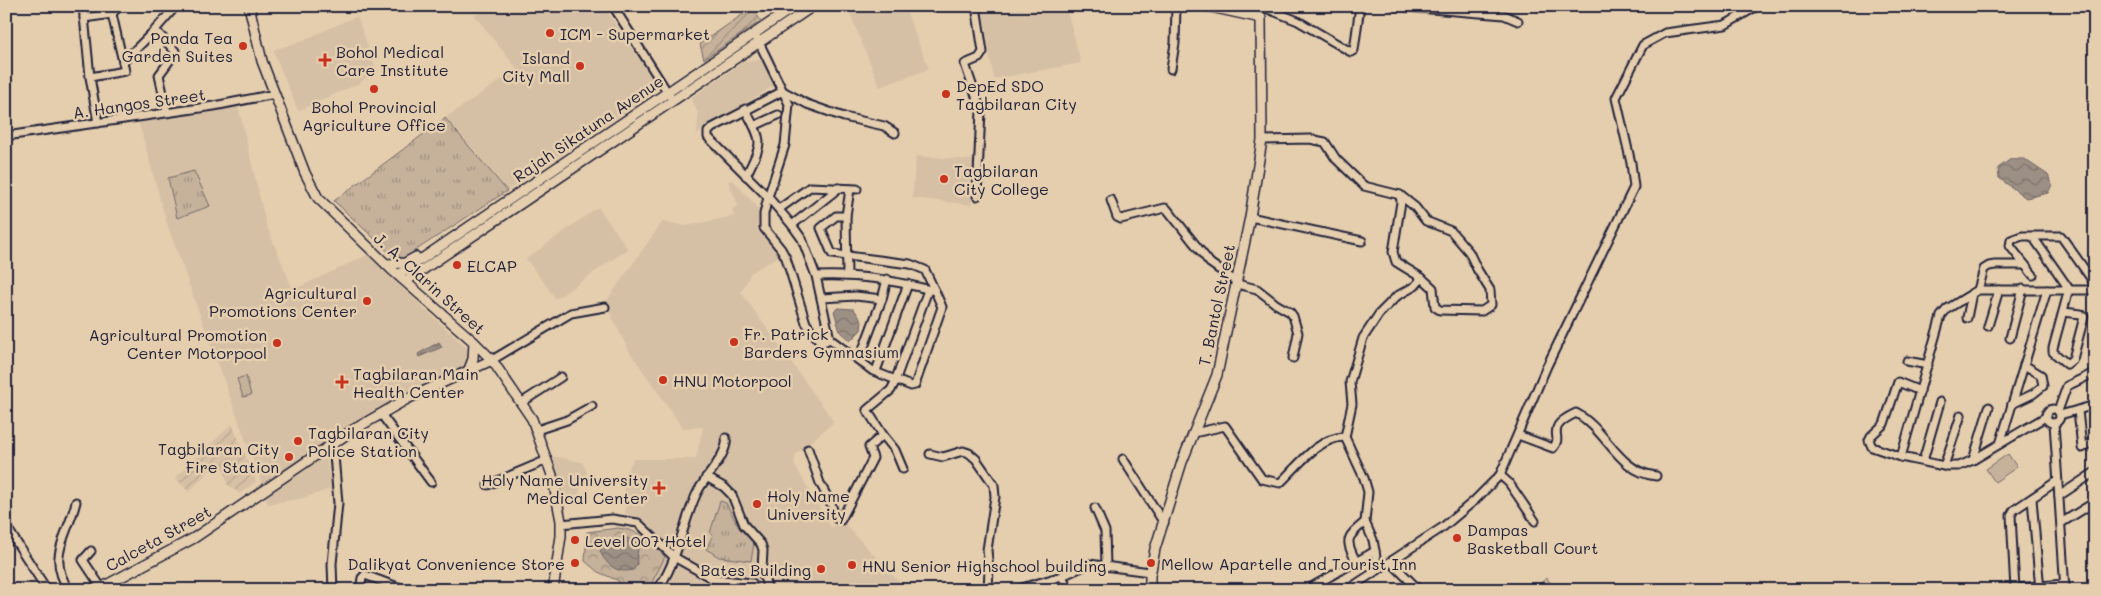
<svg xmlns="http://www.w3.org/2000/svg" width="2101" height="596" viewBox="0 0 2101 596" font-family="Mali,sans-serif">
	<style>
		.built { fill: #d6c0a5 }
		.industrial { fill: url(#industrial-furrows) }
		.grass { fill: url(#grass-tufts); stroke: #746a6b }
		.forest { fill: url(#forest-crowns); stroke: #746a6b }
		.garden { fill: url(#garden-furrows); stroke: #746a6b }
		.pitch { fill: #c6b29b; stroke: #746a6b }
		.water { fill: url(#water-waves); stroke: #6b6367 }
		.lines { fill: none; stroke-linecap: round; stroke-linejoin: round }
		.minor-casing { stroke: #22223b; stroke-width: 11 }
		.major-casing { stroke: #22223b; stroke-width: 12 }
		.minor { stroke: #e5ceae; stroke-width: 7 }
		.major { stroke: #e5ceae; stroke-width: 9 }
		.poi-dot { fill: #c8321e; stroke: #e5ceae; stroke-width: 2 }
		.labels { text-anchor: middle; dominant-baseline: central; stroke-width: 5; stroke-linejoin: round; paint-order: stroke }
		.poi-label { font-size: 16px; fill: #22223b; stroke: #e5ceae; text-anchor: start }
		.street-label { font-size: 16px; fill: #22223b; stroke: #e5ceae }
	</style>
	<defs>
		<pattern id="industrial-furrows" width="10" height="10" patternUnits="userSpaceOnUse" patternTransform="scale(1.25)"><rect width="10" height="10" fill="#d6c0a5"/><path d="M-1 1l2-2M0 10L10 0M9 11l2-2" fill="none" stroke="#b7a58f"/></pattern>
		<pattern id="grass-tufts" width="24" height="20" patternUnits="userSpaceOnUse" patternTransform="scale(1.25)"><rect width="24" height="20" fill="#c6b29b"/><path d="M3 7l-1-3M5 7V3M7 7l1-3M15 17l-1-3M17 17v-4M19 17l1-3" fill="none" stroke="#a09080"/></pattern>
		<pattern id="forest-crowns" width="20" height="18" patternUnits="userSpaceOnUse" patternTransform="scale(1.25)"><rect width="20" height="18" fill="#c6b29b"/><path d="M2 6a3 3 0 1 1 6 0M12 15a3 3 0 1 1 6 0" fill="none" stroke="#a09080"/></pattern>
		<pattern id="garden-furrows" width="10" height="10" patternUnits="userSpaceOnUse" patternTransform="scale(1.25)"><rect width="10" height="10" fill="#c6b29b"/><path d="M-1 1l2-2M0 10L10 0M9 11l2-2" fill="none" stroke="#a09080"/></pattern>
		<pattern id="water-waves" width="16" height="10" patternUnits="userSpaceOnUse" patternTransform="scale(1.25)"><rect width="16" height="10" fill="#9c8f84"/><path d="M0 5q4-4 8 0t8 0" fill="none" stroke="#7f746d"/></pattern>
	</defs>
	<rect width="100%" height="100%" fill="#e5ceae"/>
	<filter id="ink" filterUnits="userSpaceOnUse"><feTurbulence type="fractalNoise" baseFrequency=".02" numOctaves="2"/><feDisplacementMap in="SourceGraphic" scale="10" xChannelSelector="R" yChannelSelector="G"/><feConvolveMatrix kernelMatrix="1 2 1 2 8 2 1 2 1" color-interpolation-filters="sRGB"/></filter>
	<g filter="url(#ink)">
		<g class="built">
			<path d="M498 6H603L657 85 655 92 507 191 445 118 517 69 474 15Z"/>
			<path d="M874 6H904L929 69 880 87 850 14 869 11Z"/>
			<path d="M980 6H1066L1081 63 994 79Z"/>
			<path d="M357 16 376 69 360 83 298 111 273 50 299 42Z"/>
			<path d="M763 60 775 85 697 134 698 113 691 98 744 61Z"/>
			<path d="M238 105 266 224 293 290 367 255 470 351 468 364 400 397 356 422 262 485 167 224 138 120Z"/>
			<path d="M916 156 975 160 972 205 912 198Z"/>
			<path d="M733 180 760 210 757 230 775 244 782 254 751 273 741 292 834 422 796 454 794 464 831 527 845 524 903 586V590H643L666 556 636 527 642 519 625 513 624 478 633 459H696L703 427 683 428 629 351 605 303 663 221 685 226 734 216 732 209 738 206 728 181Z"/>
			<path d="M598 207 628 249 556 299 526 259Z"/>
			<path d="M553 456 582 462 587 472 578 496 563 498Z"/>
			<path d="M326 457 331 489 299 499 268 504 265 494Z"/>
		</g>
		<path class="industrial" d="M232 424 256 481 240 494 227 484 225 471 216 464 189 492 175 478Z"/>
		<g class="grass">
			<path d="M445 118 507 191 407 256 402 258 392 255 334 201Z"/>
			<path d="M194 171 210 206 177 218 168 178Z"/>
			<path d="M720 501 726 503 739 528 754 543 751 561 719 557 706 549 713 535 710 533Z"/>
		</g>
		<path class="forest" d="M618 528C640 530 650 541 665 557L648 590H616L619 581 598 572 585 561 587 532Z"/>
		<path class="garden" d="M752 8 761 21 704 59 700 44Z"/>
		<g class="pitch">
			<path d="M246 376 251 395 243 397 237 379Z"/>
			<path d="M2008 454 2017 467 1995 482 1986 469Z"/>
			<path d="M1547 578 1555 590H1538L1535 587Z"/>
		</g>
		<g class="water">
			<path d="M2011 159H2024L2048 175 2052 185 2048 193 2026 198 1999 178 1998 168Z"/>
			<path d="M838 308 854 309 862 321 861 330 850 341 840 332 834 311Z"/>
			<path d="M439 342 442 347 419 357 418 354Z"/>
			<path d="M627 538 637 543C639 551 636 556 637 564L633 570C617 574 606 565 600 551 605 539 616 539 627 538Z"/>
		</g>
		<g class="lines">
			<defs>
				<g id="minor">
					<path d="M83 6 90 77 98 123"/>
					<path d="M613 6 673 101"/>
					<path d="M976 6 983 52 979 58 965 64 981 111 977 196"/>
					<path d="M1394 6 1504 15 1518 21"/>
					<path d="M1263 7 1298 21 1351 52 1354 50 1360 6"/>
					<path d="M84 18 112 14 119 6"/>
					<path d="M755 34 789 104 785 145 768 197 764 214V228L781 249 786 258 806 323 821 343 830 339"/>
					<path d="M123 62 155 30"/>
					<path d="M1171 69 1175 43 1176 6"/>
					<path d="M90 77 125 71 112 14"/>
					<path d="M745 109C764 145 763 140 746 176"/>
					<path d="M167 112 159 75 176 52 155 30 176 6"/>
					<path d="M754 126 778 115"/>
					<path d="M6 136 214 106 275 94"/>
					<path d="M1262 140 1310 139 1325 142 1336 159 1364 186 1400 195 1415 207 1426 221 1451 231 1469 252 1477 269 1490 290 1491 305 1482 311 1440 310 1435 307 1433 288 1422 278"/>
					<path d="M1111 200 1117 217 1121 219 1165 208 1167 209 1210 263 1241 285 1257 289 1276 304 1290 312 1293 316 1298 333 1293 358"/>
					<path d="M779 209 810 187 857 189"/>
					<path d="M846 216H836L821 228 832 254 910 264 925 270 935 291"/>
					<path d="M1250 217 1362 241"/>
					<path d="M792 225 839 188"/>
					<path d="M2033 237 2069 289 2053 348V352L2067 364 2073 359 2084 317 2081 314 2063 312"/>
					<path d="M2025 265 2033 275"/>
					<path d="M847 275 846 216 850 189"/>
					<path d="M816 276 830 339 873 371 911 386 915 385 942 307 935 291C891 280 861 274 816 276L802 239 792 225 768 197 708 137V132L712 128 783 91 807 104 844 117 884 126 895 133"/>
					<path d="M1978 290 1984 269 1989 266 1995 265H2025L2010 246 2011 240 2022 236H2061L2095 284"/>
					<path d="M822 298 856 296 882 299"/>
					<path d="M1967 318 1972 293"/>
					<path d="M1988 326 1999 290"/>
					<path d="M2010 338 2023 289"/>
					<path d="M492 360 571 313 605 307"/>
					<path d="M859 360 882 299 887 279"/>
					<path d="M1907 361 1928 365"/>
					<path d="M876 371 908 284"/>
					<path d="M1920 391 1898 382 1884 424 1871 436 1869 440 1872 447 1901 457 1944 466H1959L1973 460 2047 416"/>
					<path d="M521 403 561 377"/>
					<path d="M2012 404 2033 394 2043 386 2041 375 2024 365"/>
					<circle cx="2053" cy="416" r="7"/>
					<path d="M2078 410 2082 448 2095 440"/>
					<path d="M2058 411 2067 386 2090 375 2095 371"/>
					<path d="M381 414 431 482"/>
					<path d="M2060 415 2095 405"/>
					<path d="M2054 423 2065 590"/>
					<path d="M537 430 567 420 592 406"/>
					<path d="M1194 433 1225 426 1262 479 1280 483C1298 466 1318 437 1345 437L1352 404 1350 382 1363 338 1379 314 1397 296 1415 286 1422 278 1396 262 1393 252 1401 202 1400 195"/>
					<path d="M883 435 895 450 903 469"/>
					<path d="M1518 435 1553 448C1565 435 1542 429 1576 413 1607 430 1618 472 1656 476"/>
					<path d="M1345 437 1364 478 1368 492 1365 522 1373 540 1375 551"/>
					<path d="M2000 444 2047 290"/>
					<path d="M808 449 820 483 832 506 834 515 837 519 841 520 873 458 869 447 883 435 867 410 891 390 894 384 928 290"/>
					<path d="M930 454 943 457 963 451 969 453 976 459 994 485 995 497 987 550 989 569 988 590"/>
					<path d="M1901 457 1941 316 1947 309 1978 290H2095"/>
					<path d="M1123 459 1164 523"/>
					<path d="M1973 460 1989 407"/>
					<path d="M1923 461 1940 402"/>
					<path d="M1944 466 1961 415"/>
					<path d="M1500 475 1509 483 1535 521"/>
					<path d="M706 477 724 487 732 495 744 525 761 544 763 550 762 570 767 587"/>
					<path d="M488 485 547 460"/>
					<path d="M2059 496 2095 472"/>
					<path d="M2032 499 2040 590"/>
					<path d="M1095 508 1105 531 1106 566"/>
					<path d="M2061 523 2095 502"/>
					<path d="M561 524 612 519 638 523 674 557 713 579 752 583"/>
					<path d="M6 526 47 590"/>
					<path d="M91 551 83 560 101 587"/>
					<path d="M1356 561C1344 539 1347 537 1365 522"/>
					<path d="M1391 562 1419 590"/>
					<path d="M1062 576 1069 590"/>
					<path d="M2015 588 2065 584"/>
					<path d="M69 590C46 556 68 536 76 502"/>
					<path d="M333 590 332 564 338 503 333 443"/>
					<path d="M360 590 362 578 365 575 406 590"/>
					<path d="M656 590C676 570 684 517 698 491 706 476 729 453 726 438"/>
					<path d="M1015 590 1062 576 1089 564 1150 572"/>
					<path d="M1306 590 1375 551 1378 570"/>
					<path d="M1347 590 1443 527 1474 501 1500 475 1547 366 1634 187 1631 163 1616 98 1643 45 1665 33 1725 25 1757 6"/>
					<path d="M2015 590 2011 515 2014 510 2057 481"/>
				</g>
				<g id="major">
					<path d="M249 6 262 61 305 173 318 198 391 269 474 342 492 360 532 419 552 475 561 521V536L553 590"/>
					<path d="M386 264 405 263 416 257"/>
					<path d="M398 275 795 6"/>
					<path d="M406 281 813 6"/>
					<path d="M468 372 473 359 474 342"/>
					<path d="M97 590 194 538 353 430 407 399 492 360"/>
					<path d="M1150 590V576L1155 549 1182 462 1217 375 1250 217 1262 140 1261 18 1206 6"/>
				</g>
			</defs>
			<use href="#minor" class="minor-casing"/>
			<use href="#major" class="major-casing"/>
			<use href="#minor" class="minor"/>
			<use href="#major" class="major"/>
		</g>
	</g>
	<g class="poi-dot">
		<circle cx="550" cy="33" r="5"/>
		<circle cx="243" cy="46" r="5"/>
		<path d="M322.5 52.5h5v5h5v5h-5v5h-5v-5h-5v-5h5z"/>
		<circle cx="580" cy="66" r="5"/>
		<circle cx="374" cy="89" r="5"/>
		<circle cx="946" cy="94" r="5"/>
		<circle cx="944" cy="179" r="5"/>
		<circle cx="457" cy="265" r="5"/>
		<circle cx="367" cy="301" r="5"/>
		<circle cx="734" cy="342" r="5"/>
		<circle cx="277" cy="343" r="5"/>
		<circle cx="663" cy="380" r="5"/>
		<path d="M339.5 374.5h5v5h5v5h-5v5h-5v-5h-5v-5h5z"/>
		<circle cx="298" cy="441" r="5"/>
		<circle cx="289" cy="457" r="5"/>
		<path d="M656.5 480.5h5v5h5v5h-5v5h-5v-5h-5v-5h5z"/>
		<circle cx="757" cy="504" r="5"/>
		<circle cx="1457" cy="538" r="5"/>
		<circle cx="575" cy="540" r="5"/>
		<circle cx="575" cy="563" r="5"/>
		<circle cx="1151" cy="563" r="5"/>
		<circle cx="852" cy="565" r="5"/>
		<circle cx="821" cy="569" r="5"/>
	</g>
	<g class="labels">
		<g class="poi-label">
			<text x="560" y="33">ICM - Supermarket</text>
			<text x="233" y="37" text-anchor="end">Panda Tea<tspan x="233" dy="18">Garden Suites</tspan></text>
			<text x="336" y="51">Bohol Medical<tspan x="336" dy="18">Care Institute</tspan></text>
			<text x="570" y="57" text-anchor="end">Island<tspan x="570" dy="18">City Mall</tspan></text>
			<text x="956" y="85">DepEd SDO<tspan x="956" dy="18">Tagbilaran City</tspan></text>
			<text x="374" y="106" text-anchor="middle">Bohol Provincial<tspan x="374" dy="18">Agriculture Office</tspan></text>
			<text x="954" y="170">Tagbilaran<tspan x="954" dy="18">City College</tspan></text>
			<text x="467" y="265">ELCAP</text>
			<text x="357" y="292" text-anchor="end">Agricultural<tspan x="357" dy="18">Promotions Center</tspan></text>
			<text x="744" y="333">Fr. Patrick<tspan x="744" dy="18">Barders Gymnasium</tspan></text>
			<text x="267" y="334" text-anchor="end">Agricultural Promotion<tspan x="267" dy="18">Center Motorpool</tspan></text>
			<text x="353" y="373">Tagbilaran Main<tspan x="353" dy="18">Health Center</tspan></text>
			<text x="673" y="380">HNU Motorpool</text>
			<text x="308" y="432">Tagbilaran City<tspan x="308" dy="18">Police Station</tspan></text>
			<text x="279" y="448" text-anchor="end">Tagbilaran City<tspan x="279" dy="18">Fire Station</tspan></text>
			<text x="648" y="479" text-anchor="end">Holy Name University<tspan x="648" dy="18">Medical Center</tspan></text>
			<text x="767" y="495">Holy Name<tspan x="767" dy="18">University</tspan></text>
			<text x="1467" y="529">Dampas<tspan x="1467" dy="18">Basketball Court</tspan></text>
			<text x="585" y="540">Level 007 Hotel</text>
			<text x="565" y="563" text-anchor="end">Dalikyat Convenience Store</text>
			<text x="1161" y="563">Mellow Apartelle and Tourist Inn</text>
			<text x="862" y="565">HNU Senior Highschool building</text>
			<text x="811" y="569" text-anchor="end">Bates Building</text>
		</g>
		<g class="street-label">
			<text transform="translate(139 103) rotate(-8)">A. Hangos Street</text>
			<text transform="translate(588 128) rotate(-34)">Rajah Sikatuna Avenue</text>
			<text transform="translate(430 283) rotate(42)">J. A. Clarin Street</text>
			<text transform="translate(1216 305) rotate(-78)">T. Bantol Street</text>
			<text transform="translate(158 538) rotate(-29)">Calceta Street</text>
		</g>
	</g>
	<rect width="2101" height="596" fill="none" stroke="#e5ceae" stroke-width="25"/>
	<rect x="12" y="12" width="2076" height="571" fill="none" stroke="#22223b" stroke-width="2" filter="url(#ink)"/>
</svg>
